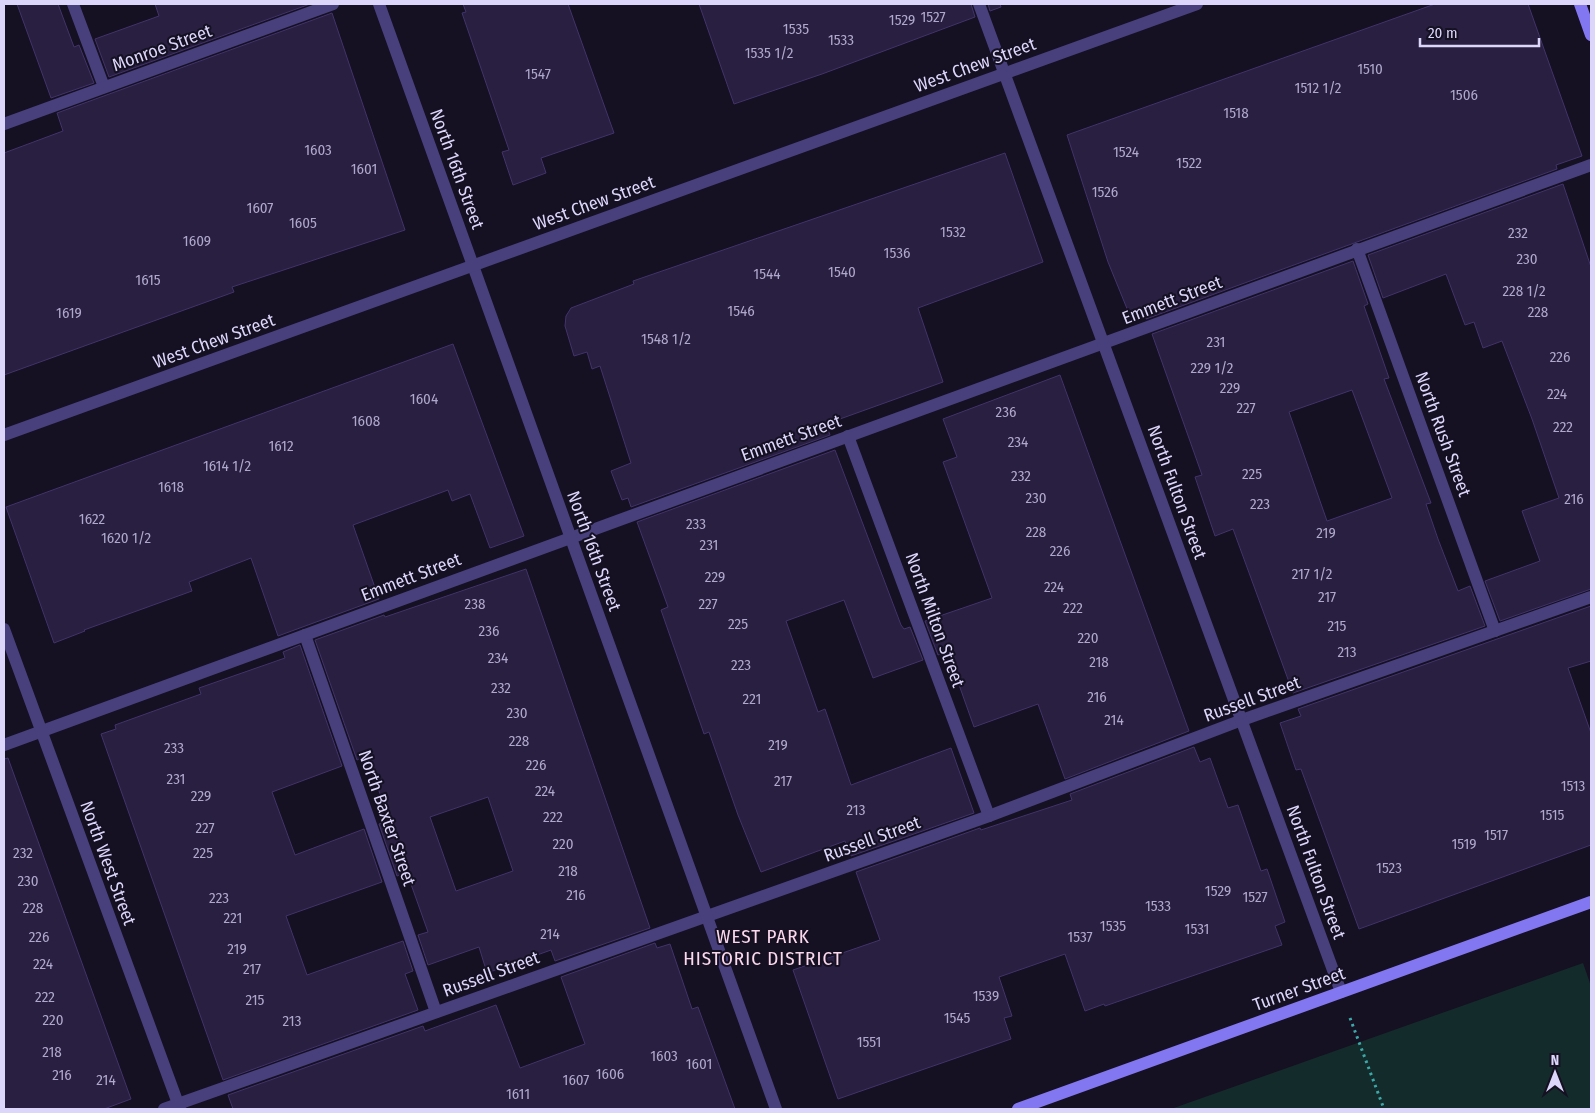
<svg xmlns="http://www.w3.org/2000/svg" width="1595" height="1113" viewBox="0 0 1595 1113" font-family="'Fira Sans Condensed',sans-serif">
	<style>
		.green { fill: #142b2b }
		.building { fill: #281f41; stroke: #42336b; fill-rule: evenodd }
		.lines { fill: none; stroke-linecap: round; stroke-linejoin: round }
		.path { stroke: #3ca9a9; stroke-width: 3; stroke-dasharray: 2.5 4; stroke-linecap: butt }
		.lane { stroke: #47407c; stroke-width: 12 }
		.street { stroke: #47407c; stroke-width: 12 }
		.secondary { stroke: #8277f0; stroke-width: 12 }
		.labels { text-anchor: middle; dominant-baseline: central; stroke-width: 4; stroke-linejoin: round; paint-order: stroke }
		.number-label { font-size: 15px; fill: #b0a8cc }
		.street-label { font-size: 18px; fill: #ddd6fb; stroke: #151022 }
		.neighbourhood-label { font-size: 19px; letter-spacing: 1px; fill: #fbd8ec; stroke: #151022 }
	</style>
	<rect width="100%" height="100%" fill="#151022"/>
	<path class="green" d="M1583 963 1591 986V1109H1171Z"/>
	<g class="building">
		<path d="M17 4H58L74 47 79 45 94 83 51 98Z"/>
		<path d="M155 4H310L109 77 95 39 159 16Z"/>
		<path d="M463 4H568L614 133 541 158 546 173 513 185 502 152 509 150 462 13 466 12Z"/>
		<path d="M699 4H971L975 17 822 74 734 104Z"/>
		<path d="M988 4H1000L1001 7 990 11Z"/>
		<path d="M1435 4H1528L1582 156 1556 165 1557 169 1146 319 1144 311 1130 316 1108 262 1067 135Z"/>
		<path d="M332 13 405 230 232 287 234 292 4 375V153L63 131 57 113Z"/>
		<path d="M1005 153 1043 262 918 308 943 382 826 424 830 435 631 507 628 498 622 500 611 471 631 463 600 366 592 369 587 352 574 356 565 326 566 316 571 308 634 284 633 281Z"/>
		<path d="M1563 184 1591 267V589L1500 621 1485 581 1540 561 1522 511 1559 498 1532 419 1502 341 1483 348 1474 322 1465 325 1446 274 1383 298 1368 255Z"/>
		<path d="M1353 261 1368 304 1364 306 1389 378 1384 379 1431 503 1426 504 1438 539 1458 591 1470 586 1485 626 1293 693 1233 529 1215 536 1195 477 1202 475 1152 334ZM1352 390 1392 498 1327 521 1289 412Z"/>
		<path d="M453 344 524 536 490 548 470 494 452 501 448 490 353 525 379 599 278 636 251 558 189 582 192 591 84 630 85 631 54 643 6 507Z"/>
		<path d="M1060 375 1189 731 1065 779 1038 704 974 727 947 651 938 655 925 621 992 598 943 462 957 457 943 419Z"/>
		<path d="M835 450 901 625 904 629 910 627 923 660 873 678 844 600 786 621 818 712 825 709 851 785 951 748 974 813 851 856 845 841 761 872 738 815 709 732 704 734 686 682 661 610 668 607 637 522Z"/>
		<path d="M526 569 650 928 555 961 551 950 487 973 479 947 428 965 418 935 428 932 407 873 397 876 379 824 389 820 367 756 357 760 315 640 384 615 385 617ZM488 797 513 871 456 891 430 817Z"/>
		<path d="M1591 606V661L1568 668 1591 733V845L1359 929 1301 769 1296 770 1280 723 1301 716 1298 709Z"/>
		<path d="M300 645 342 766 272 792 295 855 364 829 382 882 286 916 307 975 403 941 413 971 405 974 418 1010 223 1080 101 734 116 729 115 725 201 694 199 688 285 658 283 652Z"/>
		<path d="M1194 747 1200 762 1210 758 1228 808 1238 805 1261 871 1267 869 1285 922 1275 926 1282 945 1105 1006 1104 1004 1085 1011 1065 954 999 977 1012 1016 1004 1018 1011 1039 838 1099 793 970 880 940 856 872 980 828 981 830 1072 800 1070 794Z"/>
		<path d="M8 758 131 1099 104 1109H4V759Z"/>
		<path d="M655 943 657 948 670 944 692 1009 698 1007 735 1109H233L228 1095 423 1026 425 1031 496 1005 520 1068 585 1044 561 977Z"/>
	</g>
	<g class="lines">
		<path class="path" d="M1350 1018 1384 1109"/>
		<g class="lane">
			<path d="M73 4 104 87"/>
			<path d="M4 124 333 4"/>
			<path d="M1357 249 1495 631"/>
			<path d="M848 436 989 816"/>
			<path d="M305 635 436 1012"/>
			<path d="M4 745 1591 165"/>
			<path d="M164 1109 989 816 1242 720 1591 597"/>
		</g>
		<g class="street">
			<path d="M379 4 776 1109"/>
			<path d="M979 4 1341 992"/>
			<path d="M4 435 1197 4"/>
			<path d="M4 629 180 1109"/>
		</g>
		<g class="secondary">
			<path d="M1580 4 1591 35"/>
			<path d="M1018 1109 1591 902"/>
		</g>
	</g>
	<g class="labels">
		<g class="number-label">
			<text x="933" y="17">1527</text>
			<text x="902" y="20">1529</text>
			<text x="796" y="29">1535</text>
			<text x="841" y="40">1533</text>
			<text x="769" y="53">1535 1/2</text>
			<text x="1370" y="69">1510</text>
			<text x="538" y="74">1547</text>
			<text x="1318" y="88">1512 1/2</text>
			<text x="1464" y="95">1506</text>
			<text x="1236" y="113">1518</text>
			<text x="318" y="150">1603</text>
			<text x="1126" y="152">1524</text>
			<text x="1189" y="163">1522</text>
			<text x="364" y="169">1601</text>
			<text x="1105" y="192">1526</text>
			<text x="260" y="208">1607</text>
			<text x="303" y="223">1605</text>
			<text x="953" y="232">1532</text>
			<text x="1518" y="233">232</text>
			<text x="197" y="241">1609</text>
			<text x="897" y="253">1536</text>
			<text x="1527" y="259">230</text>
			<text x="842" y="272">1540</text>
			<text x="767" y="274">1544</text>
			<text x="148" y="280">1615</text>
			<text x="1524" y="291">228 1/2</text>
			<text x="741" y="311">1546</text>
			<text x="1538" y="312">228</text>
			<text x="69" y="313">1619</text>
			<text x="666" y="339">1548 1/2</text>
			<text x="1216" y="342">231</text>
			<text x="1560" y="357">226</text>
			<text x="1212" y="368">229 1/2</text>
			<text x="1230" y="388">229</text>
			<text x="1557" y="394">224</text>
			<text x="424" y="399">1604</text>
			<text x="1246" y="408">227</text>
			<text x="1006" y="412">236</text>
			<text x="366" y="421">1608</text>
			<text x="1563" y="427">222</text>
			<text x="1018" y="442">234</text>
			<text x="281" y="446">1612</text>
			<text x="227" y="466">1614 1/2</text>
			<text x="1252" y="474">225</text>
			<text x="1021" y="476">232</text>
			<text x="171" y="487">1618</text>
			<text x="1036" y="498">230</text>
			<text x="1574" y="499">216</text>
			<text x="1260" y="504">223</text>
			<text x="92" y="519">1622</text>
			<text x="696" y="524">233</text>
			<text x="1036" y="532">228</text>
			<text x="1326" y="533">219</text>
			<text x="126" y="538">1620 1/2</text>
			<text x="709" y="545">231</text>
			<text x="1060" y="551">226</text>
			<text x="1312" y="574">217 1/2</text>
			<text x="715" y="577">229</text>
			<text x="1054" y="587">224</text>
			<text x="1327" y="597">217</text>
			<text x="475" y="604">238</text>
			<text x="708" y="604">227</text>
			<text x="1073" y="608">222</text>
			<text x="738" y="624">225</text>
			<text x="1337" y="626">215</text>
			<text x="489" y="631">236</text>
			<text x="1088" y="638">220</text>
			<text x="1347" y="652">213</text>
			<text x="498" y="658">234</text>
			<text x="1099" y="662">218</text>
			<text x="741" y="665">223</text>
			<text x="501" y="688">232</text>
			<text x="1097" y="697">216</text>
			<text x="752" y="699">221</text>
			<text x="517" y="713">230</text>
			<text x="1114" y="720">214</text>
			<text x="519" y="741">228</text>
			<text x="778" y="745">219</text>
			<text x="174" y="748">233</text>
			<text x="536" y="765">226</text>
			<text x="176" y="779">231</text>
			<text x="783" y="781">217</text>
			<text x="1573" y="786">1513</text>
			<text x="545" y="791">224</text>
			<text x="201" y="796">229</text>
			<text x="856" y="810">213</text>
			<text x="1552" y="815">1515</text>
			<text x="553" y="817">222</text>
			<text x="205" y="828">227</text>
			<text x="1496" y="835">1517</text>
			<text x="563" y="844">220</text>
			<text x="1464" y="844">1519</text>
			<text x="23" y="853">232</text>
			<text x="203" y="853">225</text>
			<text x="1389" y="868">1523</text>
			<text x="568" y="871">218</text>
			<text x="28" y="881">230</text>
			<text x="1218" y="891">1529</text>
			<text x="576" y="895">216</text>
			<text x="1255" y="897">1527</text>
			<text x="219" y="898">223</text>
			<text x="1158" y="906">1533</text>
			<text x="33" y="908">228</text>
			<text x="233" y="918">221</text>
			<text x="1113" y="926">1535</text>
			<text x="1197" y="929">1531</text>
			<text x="550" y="934">214</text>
			<text x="39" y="937">226</text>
			<text x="1080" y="937">1537</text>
			<text x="237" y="949">219</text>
			<text x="43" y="964">224</text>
			<text x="252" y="969">217</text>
			<text x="986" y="996">1539</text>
			<text x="45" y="997">222</text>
			<text x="255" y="1000">215</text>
			<text x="957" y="1018">1545</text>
			<text x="53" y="1020">220</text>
			<text x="292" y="1021">213</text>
			<text x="869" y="1042">1551</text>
			<text x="52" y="1052">218</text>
			<text x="664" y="1056">1603</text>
			<text x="699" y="1064">1601</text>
			<text x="610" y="1074">1606</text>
			<text x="62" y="1075">216</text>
			<text x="106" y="1080">214</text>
			<text x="576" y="1080">1607</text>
			<text x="518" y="1094">1611</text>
		</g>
		<g class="street-label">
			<text transform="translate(162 48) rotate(-20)">Monroe Street</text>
			<text transform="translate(975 65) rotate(-20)">West Chew Street</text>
			<text transform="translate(457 169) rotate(70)">North 16th Street</text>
			<text transform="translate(594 203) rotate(-20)">West Chew Street</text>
			<text transform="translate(1172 300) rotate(-21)">Emmett Street</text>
			<text transform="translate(214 341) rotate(-20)">West Chew Street</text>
			<text transform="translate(1443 434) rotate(70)">North Rush Street</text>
			<text transform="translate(791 438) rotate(-20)">Emmett Street</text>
			<text transform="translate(1177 492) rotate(70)">North Fulton Street</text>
			<text transform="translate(594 551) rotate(70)">North 16th Street</text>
			<text transform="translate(411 577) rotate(-21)">Emmett Street</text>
			<text transform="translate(935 620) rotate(70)">North Milton Street</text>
			<text transform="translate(1252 699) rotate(-20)">Russell Street</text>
			<text transform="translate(387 818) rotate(71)">North Baxter Street</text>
			<text transform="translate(872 839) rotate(-20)">Russell Street</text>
			<text transform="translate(108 863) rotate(70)">North West Street</text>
			<text transform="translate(1316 872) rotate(70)">North Fulton Street</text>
			<text transform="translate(491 974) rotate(-20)">Russell Street</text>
			<text transform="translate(1299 989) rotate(-20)">Turner Street</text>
		</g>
		<g class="neighbourhood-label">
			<text x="763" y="936">WEST PARK<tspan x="763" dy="22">HISTORIC DISTRICT</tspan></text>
		</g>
	</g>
	<rect width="1595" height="1113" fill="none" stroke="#ddd6fb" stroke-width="10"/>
	<g transform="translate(1555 1073)" stroke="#151022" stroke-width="4" paint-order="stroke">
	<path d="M0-4L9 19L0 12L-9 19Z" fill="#ddd6fb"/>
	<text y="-8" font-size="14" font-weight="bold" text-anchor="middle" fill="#ddd6fb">N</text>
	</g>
	<path d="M1420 38v8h119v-8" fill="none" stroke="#ddd6fb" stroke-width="2.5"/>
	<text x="1428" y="38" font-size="15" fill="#ddd6fb" stroke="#151022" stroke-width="4" paint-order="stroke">20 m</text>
</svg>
